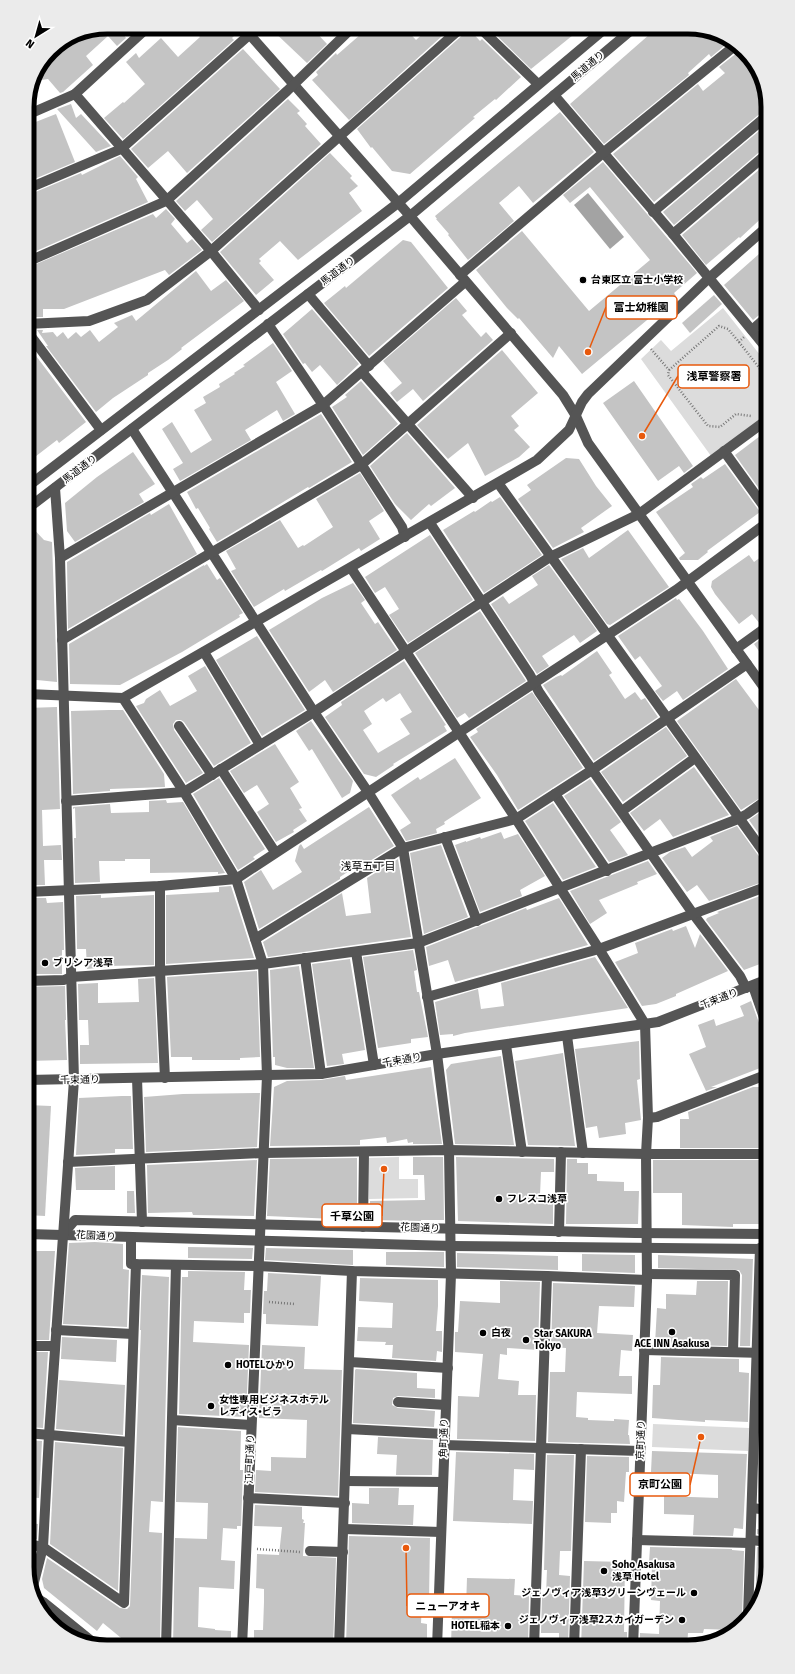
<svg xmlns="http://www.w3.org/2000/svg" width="795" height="1674" viewBox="0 0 795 1674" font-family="'Fira Sans','Noto Sans JP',sans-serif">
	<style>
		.green { fill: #dcdcdc }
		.water { fill: #a3a3a3 }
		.building { fill: #c4c4c4; fill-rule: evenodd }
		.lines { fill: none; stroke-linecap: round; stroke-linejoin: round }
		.path { stroke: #777; stroke-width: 2.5; stroke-dasharray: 1 2; stroke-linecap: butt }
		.minor { stroke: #555; stroke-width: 10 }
		.poi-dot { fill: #000; stroke: #fff; stroke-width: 1.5 }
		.labels { text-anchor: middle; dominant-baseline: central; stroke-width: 3.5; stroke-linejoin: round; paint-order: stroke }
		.street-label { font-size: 10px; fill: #000; stroke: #fff }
		.poi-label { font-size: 10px; font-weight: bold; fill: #000; stroke: #fff; text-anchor: start }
		.neighbourhood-label { font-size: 11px; fill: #000; stroke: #fff }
		.rim { fill: none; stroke: #000; stroke-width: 5 }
		.leader { fill: none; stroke: #e8590c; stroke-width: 1.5 }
		.callout-dot { fill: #e8590c; stroke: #fff; stroke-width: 1.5 }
		.callout { fill: #fff; stroke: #e8590c; stroke-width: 1.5 }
		.callout-label { font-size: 11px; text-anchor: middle; font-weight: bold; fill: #000 }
	</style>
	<rect width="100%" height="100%" fill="#fff"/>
	<g class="green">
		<path d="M723 308 768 365V413L711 456 641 359 661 340 671 351Z"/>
		<path d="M399 1157V1179H418V1198L369 1199 368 1158Z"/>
		<path d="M653 1424 749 1428 748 1451 652 1447Z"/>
	</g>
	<path class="water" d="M588 193 624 237 610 249 574 205Z"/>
	<g class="building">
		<path d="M107 27H118L126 38 117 46 108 36 86 56 93 65 63 92 60 93 48 79 35 81 36 71 51 50 76 33Z"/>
		<path d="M191 27H226L234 36 232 38 234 40 123 139 104 118 123 102 124 103 145 84 126 62 136 53 139 58 161 38 178 57 200 37Z"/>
		<path d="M269 27H311L327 44 307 63Z"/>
		<path d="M369 27H404L416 40 430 27H452L349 120 312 80 318 75 316 72 336 53 337 55Z"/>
		<path d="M497 27H583L531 69 492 31Z"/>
		<path d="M658 27H694L727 40 729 42 711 57 709 54 688 73 689 75 604 144 570 104Z"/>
		<path d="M468 28 480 41 482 39 521 77 496 100 495 99 473 117 475 118 410 174 392 171 372 147 371 148 357 129 466 32Z"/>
		<path d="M243 49 280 89 187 173 168 151 148 168 131 149Z"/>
		<path d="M738 52 763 82 768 107 654 202 613 154 698 84 703 91 725 73 719 67Z"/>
		<path d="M288 99 300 111 297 113 307 124 305 126 321 144 212 242 201 230 213 219 197 200 185 211 176 201Z"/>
		<path d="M71 104 76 118 81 114 111 146 96 152 57 109Z"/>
		<path d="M560 112 594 152 533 203 519 186 499 203 514 221 468 260 448 235 449 234 436 219H437L435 216Z"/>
		<path d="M56 114 75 162 32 180 28 171 33 123Z"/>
		<path d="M766 125 768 127V147L764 148 674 225 663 212Z"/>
		<path d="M330 153 352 176 350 178 358 186 349 193 362 211 298 260 280 241 259 259 261 261 259 263 274 280 256 295 220 252Z"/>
		<path d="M120 156 138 177 136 179 148 202 27 255V199H33V193L81 173 82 175Z"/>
		<path d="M603 162 697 273 674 293 676 296 582 374 559 346 553 358 519 318 518 319 507 308 476 270 522 231 589 311 650 260 590 187 570 203 563 195Z"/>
		<path d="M768 162V212L740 238 739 237 706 265 682 235Z"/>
		<path d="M166 209 175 219 171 224 187 243 192 239 202 250 169 275 165 270 64 309H43V317H31V313H27V268L153 214 156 218Z"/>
		<path d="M403 240 411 242 448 288 369 356 324 303 345 286 346 288Z"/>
		<path d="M768 246V310L764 311 753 320 724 285Z"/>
		<path d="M196 271 211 291 226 280 244 301 181 348 182 349 168 360 148 373V375L113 398 96 412 46 346H48L37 330H43L42 333 53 332 57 337 63 332 68 339 76 332 81 337 90 330 99 342 118 327 114 323 132 315 136 321Z"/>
		<path d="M714 295 722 304 690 333 682 323Z"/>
		<path d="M456 298 467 311 462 315 481 337 486 332 493 340 423 401 413 389 397 402 390 393 402 383 383 361Z"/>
		<path d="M312 309 359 364 337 385 320 365 312 372 305 363 303 364 283 334Z"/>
		<path d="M273 343 292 371 276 382 295 414 283 421 277 410 245 430 251 440 180 481 173 469 183 463 162 429 172 422 191 453 212 440 194 410 206 403 203 397 220 387 219 384 235 374 234 373 245 366 243 365Z"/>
		<path d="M27 344 86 422 59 443 57 440 27 463Z"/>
		<path d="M502 350 538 393 511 416 519 426 514 430 530 447 519 457 485 476 468 443 448 459 417 425Z"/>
		<path d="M361 381 398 424 363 455 332 407 347 397 345 395Z"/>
		<path d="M634 381 693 466 684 473 679 466 658 481 603 403Z"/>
		<path d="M321 414 352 462 309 488 308 487 217 542 209 529 210 528 198 508 196 509 187 492Z"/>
		<path d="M768 430V501L735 455Z"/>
		<path d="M407 433 455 488 431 506 429 504 421 511 411 520 395 504 370 466Z"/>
		<path d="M133 452 155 484 139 494 144 502 75 542 67 531 65 503 97 477Z"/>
		<path d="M566 458 579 459 596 486 612 506 581 528 584 532 553 548 518 499 531 490 527 485Z"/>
		<path d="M725 464 760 512 707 551 708 552 698 560H680L679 558 685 553 656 512 693 487 691 484 701 477 703 479Z"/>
		<path d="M360 473 384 511 369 521 380 539 361 551 359 548 322 571 321 570 285 591 284 589 254 607 231 571 236 569 226 551 280 520 298 548 303 545 304 546 333 527 316 499Z"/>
		<path d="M500 497 542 555 484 593 443 530 474 511 475 512 491 501 492 502Z"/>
		<path d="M169 504 197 554 68 629 67 562 150 513 151 515Z"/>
		<path d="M27 522 44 540 52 542 57 682 27 679Z"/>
		<path d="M628 530 669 587 610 625 607 624 561 559 583 548 589 558Z"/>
		<path d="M430 535 473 600 408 643 389 615 399 609 385 587 375 593 365 577Z"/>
		<path d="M768 552V620L760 624 752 614 739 624 715 594 711 587 712 581 749 555 754 562Z"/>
		<path d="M207 564 217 580 220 578 243 613 239 615 240 617 182 652 120 685 70 684 69 644 204 565V566Z"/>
		<path d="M549 565 597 631 580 643 574 635 542 656 549 666 537 674 491 604 503 596 509 604 538 585 532 576Z"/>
		<path d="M353 583 365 600 361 603 375 624 378 622 397 650 333 692 325 680 309 692 269 630 322 598Z"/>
		<path d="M676 598 677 600 679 599 703 631 728 669 683 700 677 691 663 701 655 691 662 686 640 656 635 660 618 636Z"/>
		<path d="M480 611 526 681 469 718 465 713 457 718 415 653Z"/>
		<path d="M768 634V664L754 644Z"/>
		<path d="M257 636 305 710 262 736 216 660Z"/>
		<path d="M597 651 612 673 609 675 625 699 635 692 641 700 645 698 658 717 594 761 543 685 556 677 561 675 562 676Z"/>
		<path d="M404 661 446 725 444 726 447 731 393 764 394 765 376 777 364 774 325 717 342 705 341 702ZM400 693 412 712 400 719 410 734 378 753 363 730 372 724 364 711 383 698 386 702Z"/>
		<path d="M205 666 251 743 214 766 184 722 181 720H176L173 724 174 730 203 773 186 783 136 706 144 703 146 699 160 690 170 706 197 691 188 676Z"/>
		<path d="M736 679 768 722V793L741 810 677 721Z"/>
		<path d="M532 692 583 768 518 810 497 775 470 737 478 732 476 729Z"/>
		<path d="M57 707 60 809 42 810 43 846 61 845 62 860H44L45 885H27V824H32L30 801H27V708Z"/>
		<path d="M109 710H123L164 774 165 787 110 789V791L73 794 71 711Z"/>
		<path d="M311 721 353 781 350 793 342 798 312 749 309 751 296 731Z"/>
		<path d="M666 727 687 756 623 802 601 772Z"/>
		<path d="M275 744 299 782 290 788 302 808 299 809 307 821 293 830 294 832 276 842 257 812 269 804 257 785 244 793 230 771Z"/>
		<path d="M455 758 481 798 444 822 445 824 436 829 437 833 406 841 400 830 411 823 391 795 418 777 420 780Z"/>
		<path d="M694 767 729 815 673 837 660 819 644 831 630 813Z"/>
		<path d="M219 778 265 849 253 857 255 859 238 870 193 794Z"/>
		<path d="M590 779 621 822 610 830 628 855 609 862 564 796Z"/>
		<path d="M166 800 167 803 183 802 225 873 218 874V872L150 873V859H125V861H99L100 882 75 883 74 838H76L75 808 73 809V807L110 804 111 813 149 812V801Z"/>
		<path d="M553 803 596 867 563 880 525 821Z"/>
		<path d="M369 807 394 846 365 864 364 861 340 877V879L259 929 244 882 261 870 273 890 302 872 295 861 299 846 301 844 304 849Z"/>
		<path d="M768 807V847L749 820Z"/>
		<path d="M737 826 763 862 768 864V880L709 901 697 885 687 892 662 858 670 852 685 847 692 857 713 841 710 837Z"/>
		<path d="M501 832 504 839 518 834 545 876 520 890 522 896 480 912 455 845 466 841V842L480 837 481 839Z"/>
		<path d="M441 845 468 917 424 934 410 853Z"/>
		<path d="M398 859 411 937 268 957 263 942 342 893 346 916 371 913 367 878Z"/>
		<path d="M648 861 657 874 637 882 638 884 599 900 607 913 590 924 570 891Z"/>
		<path d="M231 886 254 958 166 964V895L219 892V887Z"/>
		<path d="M768 893V961L744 970 706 920 707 918 719 913 717 912Z"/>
		<path d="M101 895V898L154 895V965L107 966V967L87 969 86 949H77L76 896Z"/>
		<path d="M27 898H46L47 903 63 902 64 950H62V974H27Z"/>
		<path d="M559 898 588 945 455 982 448 960 429 966 426 947 526 908 527 910Z"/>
		<path d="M686 926 695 948 700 934 728 971 676 994V996L656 1004 642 1006 615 962 638 953 635 943 672 929 673 931Z"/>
		<path d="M413 950 417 970 414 971 417 992H419L428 1037 411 1039V1043L378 1048 363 957Z"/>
		<path d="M595 957 628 1008 465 1033 453 1036V1034L440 1035 435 1002 478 989 481 1009 504 1006 501 983Z"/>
		<path d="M350 959 365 1050 342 1054 344 1064 327 1066 312 964Z"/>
		<path d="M299 966 314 1068H287L275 1065V1057H273L270 970Z"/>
		<path d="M257 971 260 1057 240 1058V1060H192V1057H171L167 977Z"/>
		<path d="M154 978 158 1063 80 1064V1045H89L88 1020H79L78 984 98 983V1003L139 1002 138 979Z"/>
		<path d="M65 986 66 1020H65L67 1060 27 1061V987Z"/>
		<path d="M751 1001 762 1031 764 1034 768 1035V1065L711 1087H717L706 1091 689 1054 706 1047 698 1025 714 1019 716 1026 744 1016 740 1006Z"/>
		<path d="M639 1041 640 1079 637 1080 641 1120 625 1123 626 1134 599 1138 597 1126 586 1128 575 1049Z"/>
		<path d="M563 1053 575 1146 528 1145 515 1061Z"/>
		<path d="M501 1056 514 1145 455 1144 446 1070 451 1064Z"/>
		<path d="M431 1067 442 1144H413V1142L408 1143 407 1139 387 1143 386 1137 360 1140V1145L270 1146 274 1087 287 1081 321 1080 345 1076 346 1080Z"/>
		<path d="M753 1087H768V1148H680V1119H689L688 1112Z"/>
		<path d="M260 1093 257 1147 146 1152 144 1097 183 1094Z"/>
		<path d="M122 1096H131L133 1149H115V1153L76 1155 79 1098Z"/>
		<path d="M27 1105 51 1106 45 1216 27 1215Z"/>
		<path d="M413 1157H443L444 1220H421V1221L370 1220V1201L425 1200 424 1175H413Z"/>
		<path d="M456 1157 554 1159V1172H541L540 1195H553V1224L458 1221Z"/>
		<path d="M357 1158V1220L267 1216 270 1159Z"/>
		<path d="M567 1159H577V1163H588V1174H597V1181L624 1182V1191H639L638 1224H566Z"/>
		<path d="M257 1160 254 1216 193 1215 192 1212 148 1213 147 1165Z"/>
		<path d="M653 1160H768V1224H733V1227L682 1225V1193H653Z"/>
		<path d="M115 1166V1190H76L75 1168Z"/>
		<path d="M127 1191H134L135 1213H127Z"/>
		<path d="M95 1242 123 1244V1269L129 1270 127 1327 63 1324 69 1243Z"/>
		<path d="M188 1247 253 1248 252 1259 188 1258Z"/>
		<path d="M266 1248 353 1250V1265L265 1260Z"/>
		<path d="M27 1251H55L49 1340H27Z"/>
		<path d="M386 1252H444V1267L386 1265Z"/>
		<path d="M457 1253 558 1256V1270L457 1267Z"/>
		<path d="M582 1254 635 1255V1273L582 1271Z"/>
		<path d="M658 1255 753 1259 750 1346H740L742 1275 739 1270 658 1268Z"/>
		<path d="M766 1261H768V1346H763Z"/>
		<path d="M188 1271 245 1272 244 1290H251L250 1313H244V1323L194 1321 193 1342 249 1345 246 1417 179 1414 182 1277H188Z"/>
		<path d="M268 1273 321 1276 318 1326 266 1324V1314H263L264 1291H267Z"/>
		<path d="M142 1275 169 1277 163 1502 151 1501 149 1532 162 1533 160 1647H132L103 1623 97 1631 44 1588 42 1579 47 1558 120 1608 127 1609 130 1606 141 1330H140Z"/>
		<path d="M360 1278 438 1280V1306L436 1331H442V1352L437 1351 436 1361 392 1358 393 1345H385L386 1342 357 1341 358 1327 392 1328 393 1303 359 1301Z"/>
		<path d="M500 1281 540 1282 538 1350 507 1348V1355L500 1354 498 1379 519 1381 518 1395H536L535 1441 457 1439 458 1396 479 1397 483 1354 455 1352V1332H458L460 1301 500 1303Z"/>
		<path d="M697 1281H728L727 1346 655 1344 657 1308 666 1309V1294L696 1295Z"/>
		<path d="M553 1283 635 1286 634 1307 599 1306 597 1333 633 1335 632 1351 621 1350 619 1376H632V1394L577 1392 576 1417 588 1418V1420L614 1421V1419L629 1420 628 1435H629L630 1444 548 1442 550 1372H565L566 1348 551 1347Z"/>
		<path d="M62 1337 117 1340 116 1362 61 1359Z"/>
		<path d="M262 1345 305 1347 304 1369 342 1370 338 1496 255 1492 256 1470 271 1471V1457L306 1458 307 1420 259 1418Z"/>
		<path d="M28 1352H48L43 1428 27 1427Z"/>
		<path d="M661 1357 739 1359V1372L749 1373 748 1422 705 1420V1422L652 1418 653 1385H660Z"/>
		<path d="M356 1369 417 1373V1388L435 1389V1398L398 1396 393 1398 392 1405 398 1408 435 1411 434 1427 353 1423 355 1370Z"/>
		<path d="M762 1374H768V1503L758 1502Z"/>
		<path d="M59 1380 125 1385 123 1435 56 1429Z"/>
		<path d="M178 1427 241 1431 240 1470H243L241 1526H237V1529L223 1528 221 1560 235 1561 234 1589 199 1587 198 1627 215 1629V1630L231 1631V1647H173L175 1538 207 1539 208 1503 176 1502Z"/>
		<path d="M378 1437 433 1440 432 1475H396L397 1455 377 1454Z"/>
		<path d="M27 1440 42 1441 39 1498 27 1497Z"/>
		<path d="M55 1442 123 1448 118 1591 50 1544Z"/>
		<path d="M652 1451 747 1454 743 1529 734 1528 733 1536 693 1535 694 1515 664 1514V1496L718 1498V1475L651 1472Z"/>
		<path d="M456 1452 534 1454V1470L514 1469 513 1500 533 1501 532 1524 453 1521Z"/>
		<path d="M547 1455H574L571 1551H560L559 1575 570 1576 568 1647H559V1633H541L542 1597 543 1595H546L547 1570H544Z"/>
		<path d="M587 1456 629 1457V1472H626L624 1502 617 1501V1513H611V1523L585 1522Z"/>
		<path d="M369 1488H399L398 1505H414L413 1525 352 1523V1503L369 1504Z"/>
		<path d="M255 1505 302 1507V1519L304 1520 303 1523H305L303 1556 336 1558 333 1647H254V1630H263L264 1602V1589L256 1588 257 1554 279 1555 282 1527 254 1526Z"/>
		<path d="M27 1523 38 1524 37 1539 27 1538Z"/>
		<path d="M757 1529 767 1530V1535L757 1534Z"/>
		<path d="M349 1536 430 1538 429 1601 422 1600 421 1623 427 1624V1647H346Z"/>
		<path d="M650 1547 732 1549V1550L744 1551 742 1617 743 1621 732 1630 704 1629 703 1633H688L687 1647H640V1633L659 1634 660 1601 651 1600 652 1564 649 1563Z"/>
		<path d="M757 1547 767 1548V1570L755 1611Z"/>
		<path d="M27 1551 35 1552 29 1574 27 1567Z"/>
		<path d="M584 1561 625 1562 624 1632H627V1647H581Z"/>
		<path d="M467 1578 515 1579 514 1595 529 1596 528 1647H451L452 1608H466Z"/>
	</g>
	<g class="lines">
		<g class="path">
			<path d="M739 342 768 379"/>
			<path d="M651 349 669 370 668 375 708 426 720 427 736 414 751 416"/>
			<path d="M669 370 719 326 728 329 739 342 744 337"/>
			<path d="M761 408 768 402"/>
			<path d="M269 1302 295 1304"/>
			<path d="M257 1549 300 1552"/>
		</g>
		<g class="minor">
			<path d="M243 27 410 216 563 395 576 416 588 443 768 693"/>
			<path d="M479 27 538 84"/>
			<path d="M75 94 211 251 259 310"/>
			<path d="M554 95 673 234 768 350"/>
			<path d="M27 115 75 94 148 27"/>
			<path d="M27 189 121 149 258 27"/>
			<path d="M653 212 768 115"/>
			<path d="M673 234 768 153"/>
			<path d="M27 262 166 201 287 91 353 27"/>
			<path d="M460 275 603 153 737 44"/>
			<path d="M308 294 369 366"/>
			<path d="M27 324 89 321 147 300 211 251 462 27"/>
			<path d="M268 324 323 405 402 527 405 537"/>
			<path d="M752 330 768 316"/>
			<path d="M27 331 101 430"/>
			<path d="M362 372 473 498"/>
			<path d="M132 429 314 712 368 792 403 848 437 1054 449 1150 451 1274 437 1647"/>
			<path d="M724 451 768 512"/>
			<path d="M498 483 768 858"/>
			<path d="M27 487 398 203 607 27"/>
			<path d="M27 509 410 216 635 27"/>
			<path d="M430 523 530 675 539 692 586 761 694 915 740 976 746 988"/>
			<path d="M60 558 323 405 465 282"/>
			<path d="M351 568 516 819 599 949 645 1024 648 1118 646 1154 647 1280 633 1647"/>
			<path d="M62 640 361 465 511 333"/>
			<path d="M736 649 768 626"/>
			<path d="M204 652 260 745"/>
			<path d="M27 694 123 698 537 460 569 430 582 402 588 394 708 279 768 226"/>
			<path d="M123 698 184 792 236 879 263 964 267 1076 242 1647"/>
			<path d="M179 726 212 775"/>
			<path d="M221 769 275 852"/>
			<path d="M555 794 607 871"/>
			<path d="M66 801 184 792 314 712 550 557 639 514 768 419"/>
			<path d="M622 811 695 758"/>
			<path d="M445 837 477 921"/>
			<path d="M160 886V971L165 1078"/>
			<path d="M27 892 160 886 236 879 676 590 768 522"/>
			<path d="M255 939 403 848 516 819 592 770 747 664"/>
			<path d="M356 952 374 1065"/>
			<path d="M305 958 321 1074"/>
			<path d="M27 981 64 980 71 977 263 964 418 943 738 819 747 814 768 799"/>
			<path d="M753 986 768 1029"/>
			<path d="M427 997 599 949 768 886"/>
			<path d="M567 1036 583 1153"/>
			<path d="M506 1045 522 1152"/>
			<path d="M137 1078 142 1222"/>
			<path d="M27 1080 321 1074 437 1054 658 1022 768 979"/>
			<path d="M648 1118 657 1117 768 1074"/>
			<path d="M68 1162 263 1153 449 1150 646 1154H768"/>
			<path d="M363 1227 364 1152"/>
			<path d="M559 1232 561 1152"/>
			<path d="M27 1234 452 1246 768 1249"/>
			<path d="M63 1234 75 1220 635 1233 768 1234"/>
			<path d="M131 1237V1264L258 1266 352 1271 547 1276 647 1280"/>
			<path d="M647 1274 735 1275 733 1352"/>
			<path d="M56 1330 133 1334"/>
			<path d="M27 1346H55"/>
			<path d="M644 1350 768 1353"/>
			<path d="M350 1362 448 1368"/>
			<path d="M398 1402 446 1405"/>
			<path d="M172 1420 251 1425"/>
			<path d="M347 1429 444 1434"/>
			<path d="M27 1433 129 1442"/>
			<path d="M444 1445 640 1451"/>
			<path d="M346 1481 443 1482"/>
			<path d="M248 1498 345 1503"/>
			<path d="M752 1508 768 1510"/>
			<path d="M344 1529 441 1532"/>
			<path d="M637 1540 750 1543"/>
			<path d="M751 1540 768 1542"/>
			<path d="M27 1544 43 1547 124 1603 136 1264"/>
			<path d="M310 1551 343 1552"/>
			<path d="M32 1590 43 1547 49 1435 74 1080 60 558 55 488"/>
			<path d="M33 1596 43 1602 95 1644"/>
			<path d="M748 1617 760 1248"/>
			<path d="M166 1647 176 1265"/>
			<path d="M339 1647 352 1271"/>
			<path d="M534 1647 547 1276"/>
			<path d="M574 1647 581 1449"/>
		</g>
	</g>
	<g class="poi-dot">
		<circle cx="583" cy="280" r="4"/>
		<circle cx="45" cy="963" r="4"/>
		<circle cx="499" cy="1199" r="4"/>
		<circle cx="672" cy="1332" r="4"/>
		<circle cx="483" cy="1333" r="4"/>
		<circle cx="526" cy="1340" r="4"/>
		<circle cx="228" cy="1365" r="4"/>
		<circle cx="211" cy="1406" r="4"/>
		<circle cx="604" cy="1571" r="4"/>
		<circle cx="694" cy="1593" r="4"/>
		<circle cx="682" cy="1620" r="4"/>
		<circle cx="508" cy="1626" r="4"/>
	</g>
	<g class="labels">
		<g class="street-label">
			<text transform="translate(588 66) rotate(-40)">馬道通り</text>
			<text transform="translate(338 271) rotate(-37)">馬道通り</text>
			<text transform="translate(80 469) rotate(-37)">馬道通り</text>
			<text transform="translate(719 999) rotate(-21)">千束通り</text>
			<text transform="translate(402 1060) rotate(-10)">千束通り</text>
			<text transform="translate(80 1080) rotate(-1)">千束通り</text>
			<text transform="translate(420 1228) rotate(2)">花園通り</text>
			<text transform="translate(96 1236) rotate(3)">花園通り</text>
			<text transform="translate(444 1438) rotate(-88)">角町通り</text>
			<text transform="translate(641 1440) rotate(-88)">京町通り</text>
			<text transform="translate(250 1459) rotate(-88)">江戸町通り</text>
		</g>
		<g class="poi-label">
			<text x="591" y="280">台東区立 富士小学校</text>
			<text x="53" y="963">ブリシア浅草</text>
			<text x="507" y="1199">フレスコ浅草</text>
			<text x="491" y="1333">白夜</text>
			<text x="534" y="1334">Star SAKURA<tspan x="534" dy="12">Tokyo</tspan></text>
			<text x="672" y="1344" text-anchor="middle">ACE INN Asakusa</text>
			<text x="236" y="1365">HOTELひかり</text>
			<text x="219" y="1400">女性専用ビジネスホテル<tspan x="219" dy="12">レディス•ビラ</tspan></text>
			<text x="612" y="1565">Soho Asakusa<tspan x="612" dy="12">浅草 Hotel</tspan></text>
			<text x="686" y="1593" text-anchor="end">ジェノヴィア浅草3グリーンヴェール</text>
			<text x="674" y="1620" text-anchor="end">ジェノヴィア浅草2スカイガーデン</text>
			<text x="500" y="1626" text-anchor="end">HOTEL稲本</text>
		</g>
		<g class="neighbourhood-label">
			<text x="368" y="866">浅草五丁目</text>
		</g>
	</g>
	<path d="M0 0H795V1674H0ZM107 34H688A73 73 0 0 1 761 107V1567A73 73 0 0 1 688 1640H107A73 73 0 0 1 34 1567V107A73 73 0 0 1 107 34Z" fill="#ebebeb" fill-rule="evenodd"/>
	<path class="rim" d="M107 34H688A73 73 0 0 1 761 107V1567A73 73 0 0 1 688 1640H107A73 73 0 0 1 34 1567V107A73 73 0 0 1 107 34Z"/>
	<path class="leader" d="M588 352L606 307M642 436L678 376M384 1169L382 1216M701 1437L690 1485M406 1548L407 1606"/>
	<g class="callout-dot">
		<circle cx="588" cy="352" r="4"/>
		<circle cx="642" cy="436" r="4"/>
		<circle cx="384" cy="1169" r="4"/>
		<circle cx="701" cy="1437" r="4"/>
		<circle cx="406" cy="1548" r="4"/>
	</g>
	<g class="callout">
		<rect x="606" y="296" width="71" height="23" rx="4"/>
		<rect x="678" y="365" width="71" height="23" rx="4"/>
		<rect x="322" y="1204" width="60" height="23" rx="4"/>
		<rect x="630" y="1473" width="60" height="23" rx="4"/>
		<rect x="407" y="1594" width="82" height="23" rx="4"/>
	</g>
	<g class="callout-label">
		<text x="641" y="311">富士幼稚園</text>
		<text x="714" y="380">浅草警察署</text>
		<text x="352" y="1220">千草公園</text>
		<text x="660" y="1488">京町公園</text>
		<text x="448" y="1610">ニューアオキ</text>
	</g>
	<g transform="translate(36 36) rotate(217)" stroke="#ffffff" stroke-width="3" paint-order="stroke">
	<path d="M0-3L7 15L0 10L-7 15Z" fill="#000000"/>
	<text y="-6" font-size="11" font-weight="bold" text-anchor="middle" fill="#000000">N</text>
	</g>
</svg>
